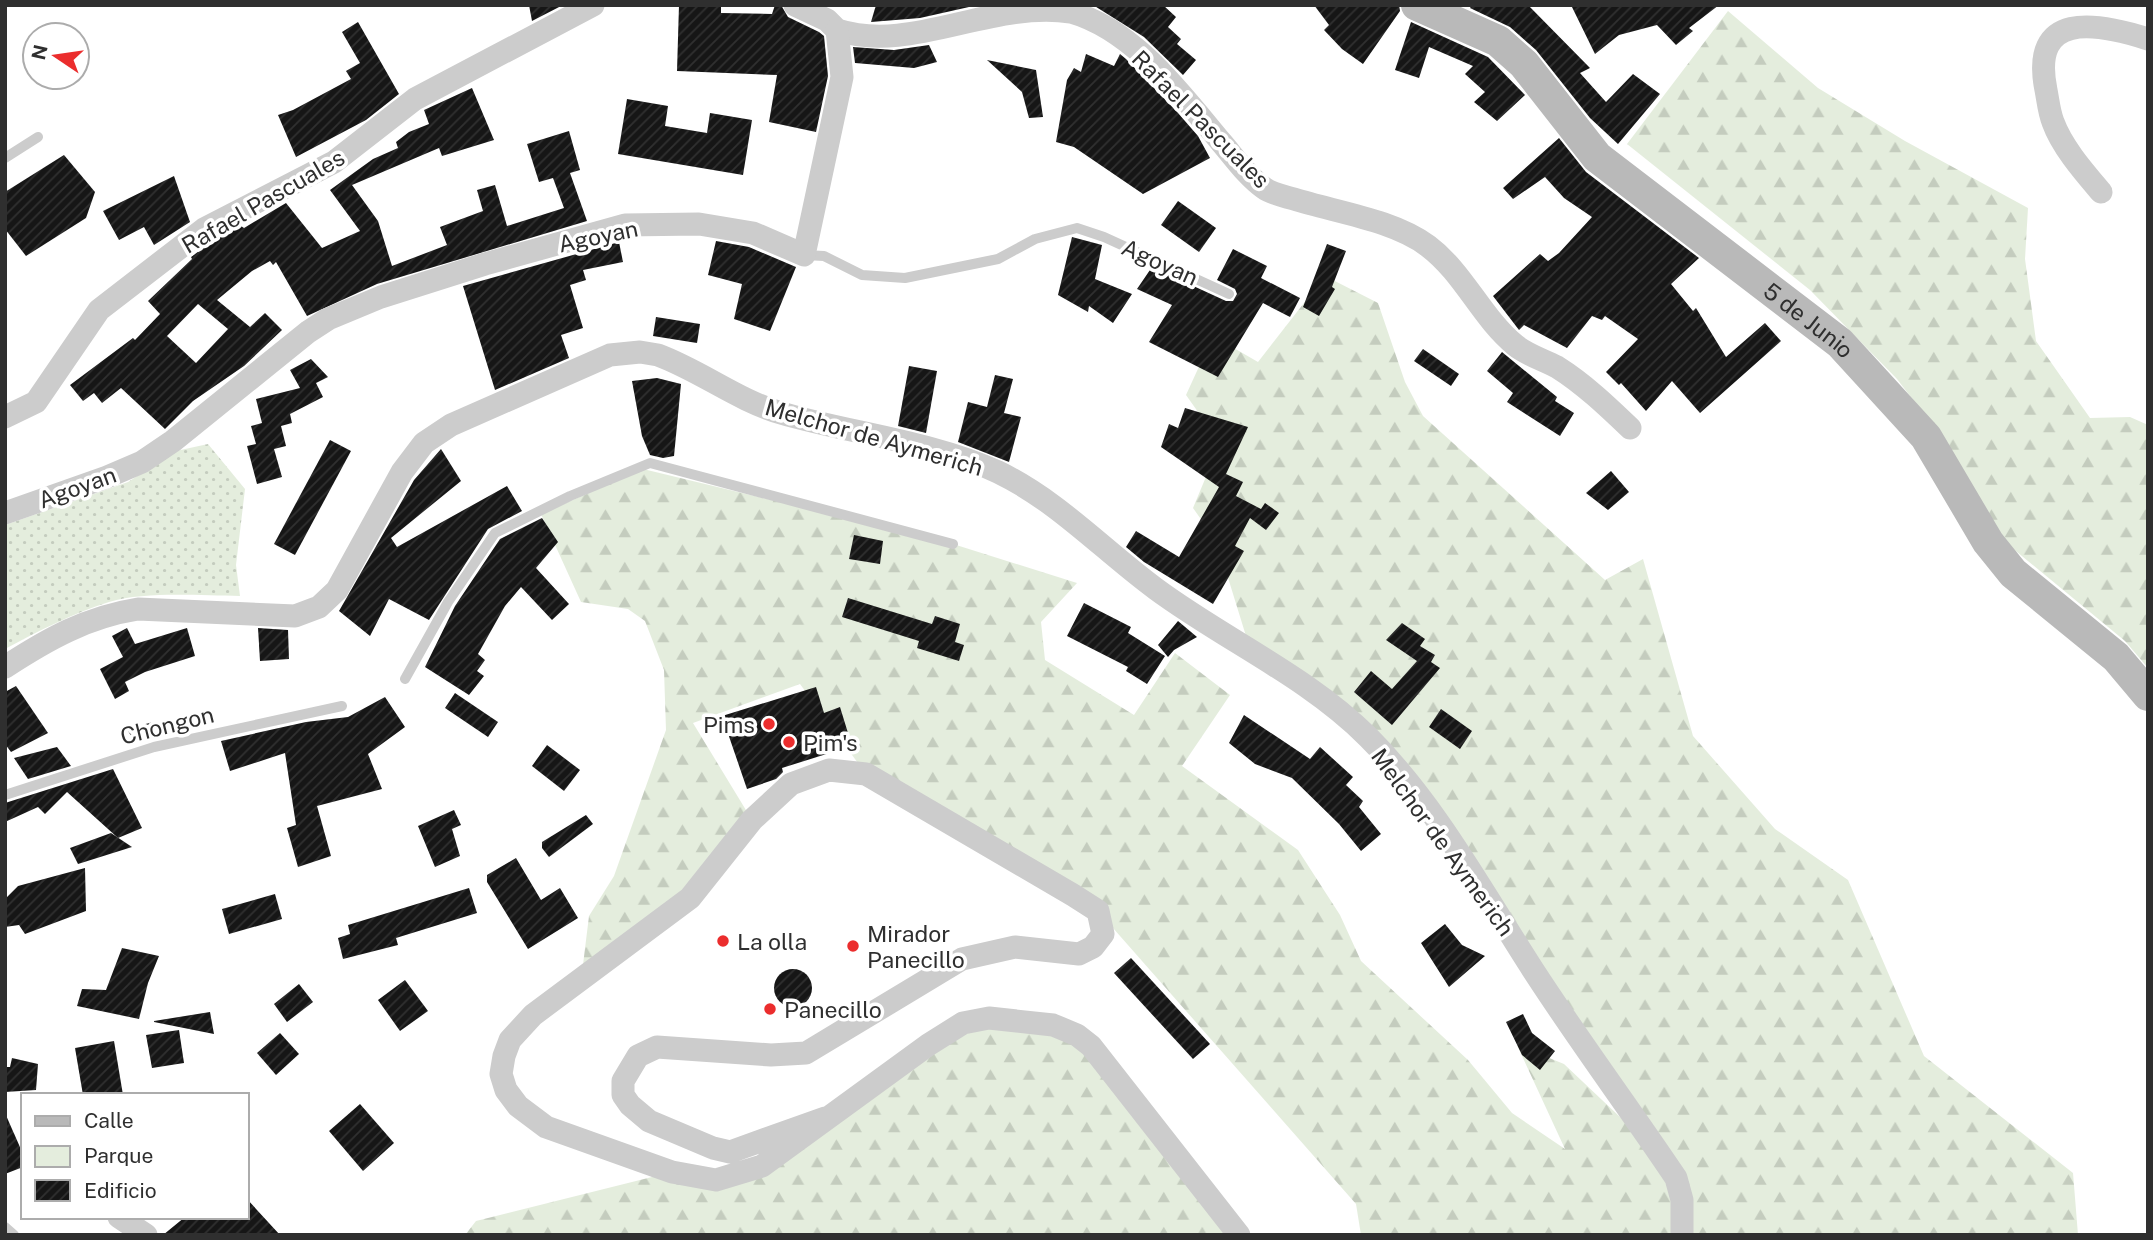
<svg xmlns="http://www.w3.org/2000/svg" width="2153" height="1240" viewBox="0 0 2153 1240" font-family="'Public Sans',sans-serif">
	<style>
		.green { fill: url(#green-dots) }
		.forest { fill: url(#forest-firs) }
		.building { fill: url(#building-hatch); fill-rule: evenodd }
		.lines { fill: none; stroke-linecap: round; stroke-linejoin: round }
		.lane { stroke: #ccc; stroke-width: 10 }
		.street { stroke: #ccc; stroke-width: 23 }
		.secondary { stroke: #b9b9b9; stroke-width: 32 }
		.poi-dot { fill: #eb2d2d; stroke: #fff; stroke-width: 2.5 }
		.labels { text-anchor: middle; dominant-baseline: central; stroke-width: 7; stroke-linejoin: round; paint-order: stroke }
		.street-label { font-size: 23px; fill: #2f2f2f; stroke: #fff }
		.poi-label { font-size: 23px; fill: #2f2f2f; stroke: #fff; text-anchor: start }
	</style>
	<defs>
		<pattern id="green-dots" width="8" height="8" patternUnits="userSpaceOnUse" patternTransform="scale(1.75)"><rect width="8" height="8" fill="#e4eddd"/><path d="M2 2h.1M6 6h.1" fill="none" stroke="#c4ccbe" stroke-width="1.8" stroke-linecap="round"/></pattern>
		<pattern id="forest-firs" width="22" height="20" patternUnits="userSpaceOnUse" patternTransform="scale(1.75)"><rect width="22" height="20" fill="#e4eddd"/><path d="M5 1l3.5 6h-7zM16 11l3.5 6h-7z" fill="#c4ccbe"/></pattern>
		<pattern id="building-hatch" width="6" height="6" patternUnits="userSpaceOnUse" patternTransform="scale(1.75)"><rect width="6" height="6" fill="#161616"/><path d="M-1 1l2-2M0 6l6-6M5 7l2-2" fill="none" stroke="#303030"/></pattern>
	</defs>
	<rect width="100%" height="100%" fill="#fff"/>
	<path class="green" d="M208 444 245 489 236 565 240 596C200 596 147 591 109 602 73 613 39 631 5 649V525L128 482 176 451Z"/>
	<g class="forest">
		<path d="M1728 11 1818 88 1905 141 2028 208 2025 259 2036 341 2090 418 2130 417 2148 425V668L2125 641 2000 538 1940 435 1897 379 1810 290 1627 144Z"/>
		<path d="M1325 276 1378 303 1405 382 1423 416 1605 580 1643 559 1693 736 1775 829 1848 880 1924 1056 2073 1173 2078 1235H1361L1356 1204 1098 911 866 774 800 684 693 723 752 820 690 898 581 981 589 916 614 876 666 730 664 670 645 621 628 609 581 602 541 514 643 469 953 544 1077 583 1041 622 1045 660 1134 715 1175 653 1230 695 1182 766 1298 850 1340 915 1361 961 1468 1060 1512 1113 1565 1149 1517 1045 1564 1064 1657 1152 1395 766 1250 649 1217 542 1193 508 1220 443 1186 395 1213 336 1258 362Z"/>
		<path d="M963 1023 1077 1035 1239 1235H465L476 1221 672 1172 762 1166Z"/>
	</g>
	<g class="building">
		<path d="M529 5H563L532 21Z"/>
		<path d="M679 5H721V13L772 14 775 5H781L788 17 819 32 824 36 828 76 816 132 769 122 777 75 677 71Z"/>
		<path d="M876 5H968L969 7 920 18 871 22Z"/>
		<path d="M1093 5H1163L1176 17 1168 27 1181 39 1177 44 1196 60 1183 75 1144 37Z"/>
		<path d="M1314 5H1399L1400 11 1363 64 1342 49 1324 30 1329 25Z"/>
		<path d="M1472 5H1528L1590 68 1580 73 1606 102 1633 74 1660 94 1618 144 1590 118 1536 50 1510 27 1470 8Z"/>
		<path d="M1571 5H1719L1689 28 1693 31 1676 45 1657 25 1619 35 1595 54Z"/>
		<path d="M358 22 399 94 366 120 296 157 278 115 293 110 351 79 346 71 360 63 342 32Z"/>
		<path d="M1411 22 1488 57 1525 95 1497 121 1474 102 1485 92 1465 74 1473 66 1429 47 1419 78 1395 70Z"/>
		<path d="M929 45 937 62 914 68 855 63 853 47 894 50Z"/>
		<path d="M1086 54 1114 66 1120 54 1126 59 1178 113 1198 136 1210 158 1143 194 1074 147 1056 142 1067 80 1074 68 1081 72Z"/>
		<path d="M987 60 1036 70 1043 117 1029 118 1022 92Z"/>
		<path d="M472 88 494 140 442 156 439 148 352 185 378 221 392 266 447 245 440 227 483 211 477 190 495 185 507 226 564 208 553 178 539 182 527 144 569 131 580 170 570 173 587 221 377 284 307 316 276 262 273 265 270 261 252 271 217 300 250 327 265 313 282 330 244 366 193 401 165 429 121 388 102 403 94 393 83 401 70 385 133 338 135 340 160 314 148 301 192 259 191 257 218 237 241 226 244 228 286 203 322 248 360 231 330 190 373 159 398 148 396 142 409 132 429 124 424 110ZM198 304 228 329 196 363 167 336Z"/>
		<path d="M627 99 668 106 665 126 707 133 710 113 752 120 743 175 618 154Z"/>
		<path d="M1559 138 1586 172 1699 258 1671 284 1693 311 1696 308 1726 357 1765 323 1781 341 1700 413 1672 381 1646 411 1621 383 1619 385 1606 372 1638 339 1605 316 1602 320 1592 316 1567 348 1524 325 1519 330 1493 296 1540 254 1548 261 1559 253 1592 217 1564 198 1545 177 1513 199 1503 188Z"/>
		<path d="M64 155 95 192 86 218 26 256 5 229V192Z"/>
		<path d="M174 176 190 222 154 245 144 227 119 240 103 211Z"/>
		<path d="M1178 201 1216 228 1199 252 1161 225Z"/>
		<path d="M1072 237 1102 245 1095 279 1132 294 1113 323 1089 306 1088 312 1058 295Z"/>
		<path d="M716 241 749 247 796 267 770 331 734 319 742 284 708 275Z"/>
		<path d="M619 242 623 262 583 270 586 280 570 285 583 328 561 335 569 358 495 390 463 286Z"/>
		<path d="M1327 244 1346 251 1332 287 1335 289 1319 316 1303 307Z"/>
		<path d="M1233 249 1267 266 1261 278 1300 298 1290 317 1263 303 1218 377 1149 342 1172 305 1137 289 1152 267 1226 301H1233L1237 294 1235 289 1217 280Z"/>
		<path d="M656 317 700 324 697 343 653 336Z"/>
		<path d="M1423 349 1459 374 1451 386 1414 361Z"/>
		<path d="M1502 352 1557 397 1555 401 1574 413 1560 436 1507 402 1513 393 1487 371Z"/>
		<path d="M311 359 328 377 316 383 323 397 290 414 292 423 281 426 286 446 274 449 282 477 257 484 247 446 256 444 251 426 262 423 256 399 300 388 290 370Z"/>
		<path d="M909 366 937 371 926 433 898 426Z"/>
		<path d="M995 375 1013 379 1004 413 1021 417 1009 462 958 442 968 402 987 407Z"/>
		<path d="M657 378 681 384 674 456 663 458 650 455 642 436 632 381Z"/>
		<path d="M1185 408 1248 427 1226 474 1243 482 1236 496 1261 509 1265 503 1279 513 1266 530 1250 518 1235 546 1244 551 1213 604 1144 562 1126 547 1136 531 1179 557 1219 487 1161 447 1169 424 1178 428Z"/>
		<path d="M330 440 351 451 295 555 274 544Z"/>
		<path d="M441 449 461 481 391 538 397 547 507 486 522 511 488 529 429 620 389 599 370 636 339 611 414 480Z"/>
		<path d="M1611 471 1629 492 1608 510 1586 493Z"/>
		<path d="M542 518 558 542 536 568 569 604 552 620 521 587 505 606 478 654 485 660 477 671 484 676 469 695 425 667 455 606 500 539Z"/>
		<path d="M854 535 883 541 880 564 849 559Z"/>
		<path d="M848 598 932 624 935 616 960 624 955 642 964 645 959 661 917 648 919 641 842 617Z"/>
		<path d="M1084 603 1131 627 1128 633 1165 656 1147 684 1126 671 1128 667 1067 636Z"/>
		<path d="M1178 621 1197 637 1174 650 1168 657 1158 645Z"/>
		<path d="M1402 623 1425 639 1420 646 1435 655 1431 662 1440 668 1392 725 1354 692 1371 671 1392 689 1417 661 1386 640Z"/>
		<path d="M127 628 135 644 187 628 195 656 145 672 125 682 129 691 115 699 100 669 123 657 112 636Z"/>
		<path d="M258 628 288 630 289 659 260 661Z"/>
		<path d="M16 686 48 733 11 752 5 744V692Z"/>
		<path d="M816 687 824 713 840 707 848 733 832 739 836 751 782 768 783 772 776 779 747 789 722 716Z"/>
		<path d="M455 693 498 722 488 737 445 708Z"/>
		<path d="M385 697 405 727 368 754 382 789 317 806 331 856 298 867 287 828 296 825 285 753 230 771 221 741 306 722 348 717Z"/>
		<path d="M1441 709 1472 731 1460 749 1429 727Z"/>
		<path d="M1244 715 1310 759 1320 747 1353 777 1346 785 1363 801 1359 807 1381 834 1361 851 1339 824 1292 778 1255 764 1229 743Z"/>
		<path d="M153 722 157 738 135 743 127 729Z"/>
		<path d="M547 745 580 770 564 791 532 766Z"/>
		<path d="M57 747 71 766 28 779 14 758Z"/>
		<path d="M113 769 142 828 118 838 67 792 45 814 38 807 5 822V803Z"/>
		<path d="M454 810 461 825 452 829 460 856 435 867 418 826Z"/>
		<path d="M586 815 593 824 549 857 542 848V842Z"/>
		<path d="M111 833 132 847 78 864 70 848Z"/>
		<path d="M516 858 541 900 560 888 578 918 528 949 487 882V875Z"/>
		<path d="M85 868 86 911 25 934 19 925 5 927V899L18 886Z"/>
		<path d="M469 888 477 913 396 938 398 945 343 959 338 938 350 934 348 925Z"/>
		<path d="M275 894 282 919 229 934 222 909Z"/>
		<path d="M1445 924 1462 945 1485 956 1449 987 1421 943Z"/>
		<path d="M122 948 159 956 148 983 139 1019 77 1006 82 989 106 990Z"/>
		<path d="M1131 958 1210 1044 1193 1059 1114 973Z"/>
		<circle cx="793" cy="988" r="19"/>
		<path d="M405 980 428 1011 400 1031 378 1000Z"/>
		<path d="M299 984 313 1002 287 1022 274 1004Z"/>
		<path d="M210 1012 214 1034 154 1022V1021Z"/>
		<path d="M1523 1014 1532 1033 1555 1051 1540 1070 1522 1055 1506 1022Z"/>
		<path d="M179 1030 184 1063 152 1068 146 1035Z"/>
		<path d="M280 1033 299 1054 276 1075 257 1053Z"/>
		<path d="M114 1041 123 1095H83L75 1048Z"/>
		<path d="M12 1058 38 1064 36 1090 5 1092V1067H10Z"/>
		<path d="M360 1104 394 1143 363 1171 329 1131Z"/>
		<path d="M5 1113 23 1154V1167L5 1174Z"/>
		<path d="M247 1199 280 1235H163L185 1217H247Z"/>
	</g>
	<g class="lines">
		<g class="lane">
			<path d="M5 158 38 137"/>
			<path d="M804 255 824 256 862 275 905 278 998 259 1035 239 1077 228 1104 237 1229 294"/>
			<path d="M405 679 448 602 495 533 570 496 650 463 953 544"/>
			<path d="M5 795 154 747 342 706"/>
			<path d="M5 1227 14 1235"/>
		</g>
		<g class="street">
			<path d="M795 5 827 20 837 30C912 54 989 0 1071 12 1134 30 1180 93 1221 142 1234 157 1247 176 1264 188 1272 194 1284 196 1294 199 1335 212 1394 220 1428 246 1464 273 1481 317 1515 345 1527 355 1544 360 1557 367 1584 384 1607 406 1630 428"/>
			<path d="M2101 192C2084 172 2062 147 2053 122 2049 112 2048 100 2046 90 2030 11 2095 22 2148 39"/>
			<path d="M5 417 36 402 99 310 204 229 334 162 415 99 593 5"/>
			<path d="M5 513 107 477 142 462 173 441 308 332 328 319 381 297 485 264 625 225 699 224 753 233 804 255 842 77 837 30"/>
			<path d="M5 667C48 639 87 617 138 609L295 616 319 607 337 590 402 472 424 443 451 425 610 355 640 352 658 355C701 371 737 400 781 413 849 433 934 442 998 472 1058 501 1103 550 1156 589 1225 640 1307 676 1368 737 1435 804 1482 891 1533 970 1579 1041 1629 1108 1676 1178L1682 1200V1235"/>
			<path d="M825 1118 730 1152 713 1148 649 1121 630 1105 623 1095V1081L638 1056 657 1047 771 1055 806 1053 962 959 1015 947 1079 954 1093 947 1103 934 1098 911 1073 895 866 774 829 770 791 784 752 820 690 898 533 1015 510 1040 504 1056 501 1074 506 1090 518 1106 546 1127 672 1172 716 1180 762 1166 928 1045 963 1023 989 1018 1053 1025 1077 1035 1091 1046 1239 1235"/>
			<path d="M119 1217 146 1235"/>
		</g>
		<path class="secondary" id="s1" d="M1417 5 1498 41 1524 64 1597 157 1840 343 1926 437 1988 542 2013 573 2116 657 2148 695"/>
	</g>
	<g class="poi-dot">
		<circle cx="769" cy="724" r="7"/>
		<circle cx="789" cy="742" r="7"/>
		<circle cx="723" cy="941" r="7"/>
		<circle cx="853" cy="946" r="7"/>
		<circle cx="770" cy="1009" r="7"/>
	</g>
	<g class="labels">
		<g class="street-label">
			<text transform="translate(1201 119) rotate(45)">Rafael Pascuales</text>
			<text transform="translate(263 201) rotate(-30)">Rafael Pascuales</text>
			<text transform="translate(598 236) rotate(-12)">Agoyan</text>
			<text transform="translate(1160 262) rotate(24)">Agoyan</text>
			<text stroke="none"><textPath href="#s1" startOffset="509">5 de Junio</textPath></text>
			<text transform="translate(874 437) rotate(16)">Melchor de Aymerich</text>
			<text transform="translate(77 487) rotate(-20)">Agoyan</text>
			<text transform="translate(167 725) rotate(-14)">Chongon</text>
			<text transform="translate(1443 842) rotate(54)">Melchor de Aymerich</text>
		</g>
		<g class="poi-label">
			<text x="755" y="724" text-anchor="end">Pims</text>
			<text x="803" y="742">Pim's</text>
			<text x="867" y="933">Mirador<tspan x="867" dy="26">Panecillo</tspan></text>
			<text x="737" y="941">La olla</text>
			<text x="784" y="1009">Panecillo</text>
		</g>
	</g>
	<rect width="2153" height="1240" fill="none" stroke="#2f2f2f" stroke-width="14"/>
	<rect x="21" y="1093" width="228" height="126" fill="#ffffff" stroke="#acacac" stroke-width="2"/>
	<rect x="35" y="1116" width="35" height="10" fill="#b9b9b9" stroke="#acacac" stroke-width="2"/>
	<text x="84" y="1128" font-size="21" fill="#2f2f2f">Calle</text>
	<rect x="35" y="1146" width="35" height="21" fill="#e4eddd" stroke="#acacac" stroke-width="2"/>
	<text x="84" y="1163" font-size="21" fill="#2f2f2f">Parque</text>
	<rect x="35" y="1180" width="35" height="21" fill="url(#building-hatch)" stroke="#acacac" stroke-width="2"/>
	<text x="84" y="1198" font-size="21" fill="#2f2f2f">Edificio</text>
	<g transform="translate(56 56) rotate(283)"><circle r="33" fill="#ffffff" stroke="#acacac" stroke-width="2"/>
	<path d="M0-5L12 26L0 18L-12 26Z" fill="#eb2d2d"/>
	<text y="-10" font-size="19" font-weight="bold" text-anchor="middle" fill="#2f2f2f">N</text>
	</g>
</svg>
